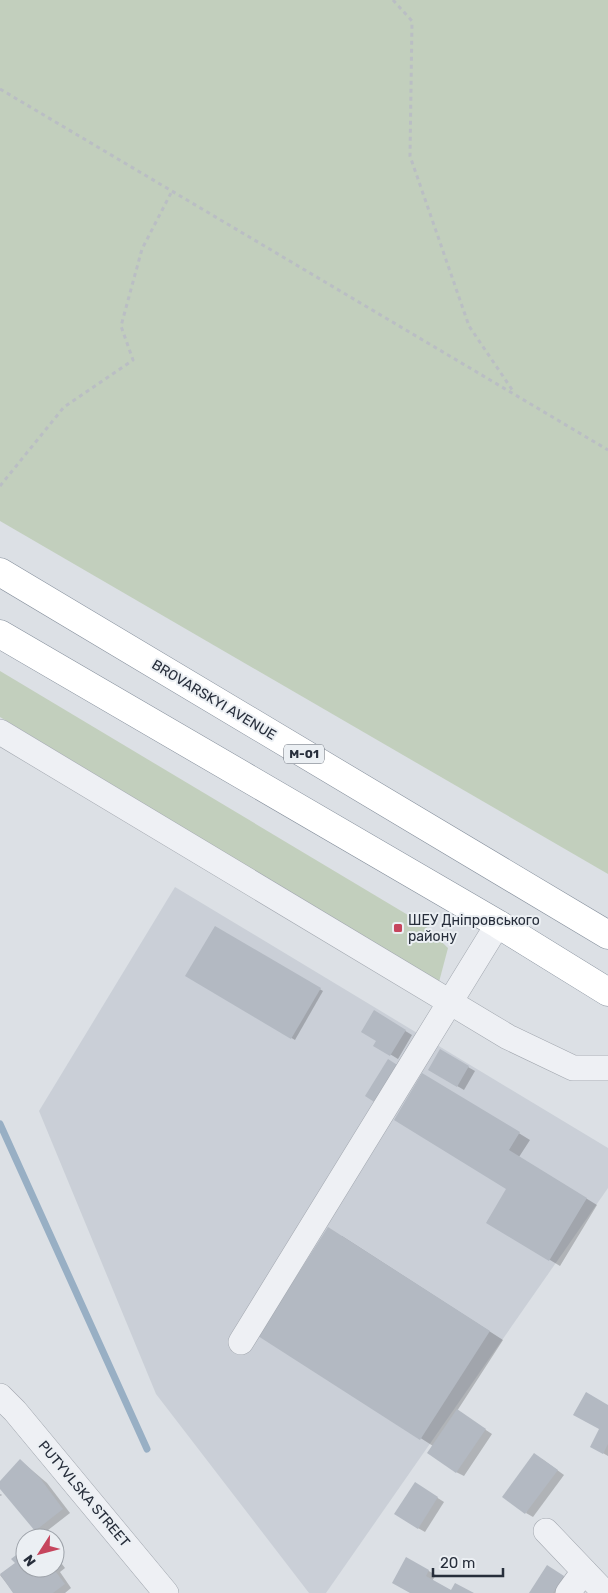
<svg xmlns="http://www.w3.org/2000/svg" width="608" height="1593" viewBox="0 0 608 1593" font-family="Rubik,sans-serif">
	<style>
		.built { fill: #cacfd7 }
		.green { fill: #c2cfbd }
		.shadow { fill: #0003 }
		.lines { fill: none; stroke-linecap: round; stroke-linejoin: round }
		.stream { stroke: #98afc4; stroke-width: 7 }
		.building { fill: #b3b9c2 }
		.minor-casing { stroke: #a2a7af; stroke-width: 26 }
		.highway-casing { stroke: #848e9b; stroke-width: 29 }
		.path { stroke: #babec4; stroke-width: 3; stroke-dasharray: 4 4; stroke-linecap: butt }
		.minor { stroke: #eef0f4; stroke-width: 25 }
		.highway { stroke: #fff; stroke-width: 28 }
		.poi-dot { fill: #c6455d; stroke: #ebeff3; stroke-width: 2 }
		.labels { text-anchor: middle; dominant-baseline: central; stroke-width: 4; stroke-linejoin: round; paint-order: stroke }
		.shield { fill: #ebeff3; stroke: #626872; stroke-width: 1 }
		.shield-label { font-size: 12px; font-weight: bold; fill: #272e3b }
		.street-label { font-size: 14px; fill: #272e3b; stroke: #ebeff3 }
		.poi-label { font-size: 14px; fill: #272e3b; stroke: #ebeff3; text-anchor: start }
	</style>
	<rect width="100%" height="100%" fill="#dce0e5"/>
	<path class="built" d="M175 887 608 1148V1188L326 1593H309L156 1394 39 1111Z"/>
	<g class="green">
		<path d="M0 0H608V874L0 521Z"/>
		<path d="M0 671 423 924 448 948 439 982 0 717Z"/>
	</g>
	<g class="shadow">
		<path d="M215 927 323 991 295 1040 187 975Z"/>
		<path d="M374 1012 412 1035 398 1059 375 1045 377 1041Z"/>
		<path d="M440 1051 475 1071 464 1090 430 1070Z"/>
		<path d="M433 1081 530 1140 519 1157 597 1205 560 1266 487 1222 508 1189Z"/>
		<path d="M342 1236 503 1340 457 1411 492 1434 464 1476 456 1472 433 1446 260 1335Z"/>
		<path d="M608 1406V1456L591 1446 601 1429Z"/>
		<path d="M542 1459 564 1475 533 1517 526 1513Z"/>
		<path d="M21 1461 47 1483 70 1513 43 1534 36 1530 0 1487V1482Z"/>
		<path d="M422 1488 444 1502 425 1532 418 1528Z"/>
		<path d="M25 1550V1568H55V1555L65 1568 60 1572 71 1588 65 1593H14L0 1575 16 1563Z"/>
		<path d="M407 1559 436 1575 432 1581 452 1591 471 1593H412Z"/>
		<path d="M554 1571 571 1581 563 1593H530Z"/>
	</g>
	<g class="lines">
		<path class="stream" d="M0 1124 147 1449"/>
	</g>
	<g class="building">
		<path d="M215 926 321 988 291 1039 185 976Z"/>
		<path d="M374 1010 406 1030 390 1056 373 1046 376 1041 361 1032Z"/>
		<path d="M440 1049 469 1066 457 1087 428 1070Z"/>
		<path d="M388 1059 405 1070 382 1107 365 1096Z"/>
		<path d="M422 1073 520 1132 509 1150 587 1198 549 1261 486 1223 506 1189 394 1120Z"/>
		<path d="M328 1227 490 1331 420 1440 258 1336Z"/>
		<path d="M586 1392 608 1405V1444L603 1454 590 1447 599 1429 573 1415Z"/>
		<path d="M457 1409 486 1429 456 1473 427 1453Z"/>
		<path d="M534 1453 558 1470 525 1514 502 1497Z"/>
		<path d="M20 1459 40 1478 63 1509 35 1531 0 1489V1481Z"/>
		<path d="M415 1482 438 1497 418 1529 394 1514Z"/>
		<path d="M25 1548V1568H53L65 1584 53 1593H13L0 1574 15 1563 11 1559Z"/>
		<path d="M406 1557 429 1570 426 1576 451 1590 455 1583 474 1593H410L392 1583Z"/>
		<path d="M547 1565 564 1576 553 1593H529Z"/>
	</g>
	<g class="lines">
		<defs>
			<g id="minor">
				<path d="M0 732 508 1037 573 1068H608"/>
				<path d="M241 1342 498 924"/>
				<path d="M0 1396 15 1411 166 1593"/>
				<path d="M546 1531 605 1593"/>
				<path d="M568 1593 584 1571"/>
			</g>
			<g id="highway">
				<path d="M0 572 608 935"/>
				<path d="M0 634 498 924 608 992"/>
			</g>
		</defs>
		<use href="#minor" class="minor-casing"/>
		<use href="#highway" class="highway-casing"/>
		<g class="path">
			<path d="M393 0 412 21 410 156 469 326 513 391"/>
			<path d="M0 89 608 450"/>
			<path d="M0 486 64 407 133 360 121 326 142 249 172 191"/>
			<path d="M0 1494V1496"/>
		</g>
		<use href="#minor" class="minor"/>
		<use href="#highway" class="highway"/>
	</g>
	<rect class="poi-dot" x="393" y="923" width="10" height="10" rx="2.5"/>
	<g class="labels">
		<rect class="shield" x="284" y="744.5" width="40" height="19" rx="4"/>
		<g class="shield-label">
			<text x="304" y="754">М-01</text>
		</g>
		<g class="street-label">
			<text transform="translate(214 700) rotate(31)">BROVARSKYI AVENUE</text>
			<text transform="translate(84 1494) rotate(50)">PUTYVLSKA STREET</text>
		</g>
		<g class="poi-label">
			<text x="408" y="920">ШЕУ Дніпровського<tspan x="408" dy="16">району</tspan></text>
		</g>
	</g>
	<g transform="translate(40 1553) rotate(234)"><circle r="24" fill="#ebeff3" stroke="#9da2a9"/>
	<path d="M0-4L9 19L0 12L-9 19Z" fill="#c6455d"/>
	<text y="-8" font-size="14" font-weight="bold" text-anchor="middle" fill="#272e3b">N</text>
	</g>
	<path d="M433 1568v8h70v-8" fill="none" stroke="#272e3b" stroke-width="2.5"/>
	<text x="440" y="1568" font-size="15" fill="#272e3b" stroke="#ebeff3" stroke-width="4" paint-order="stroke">20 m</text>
</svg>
